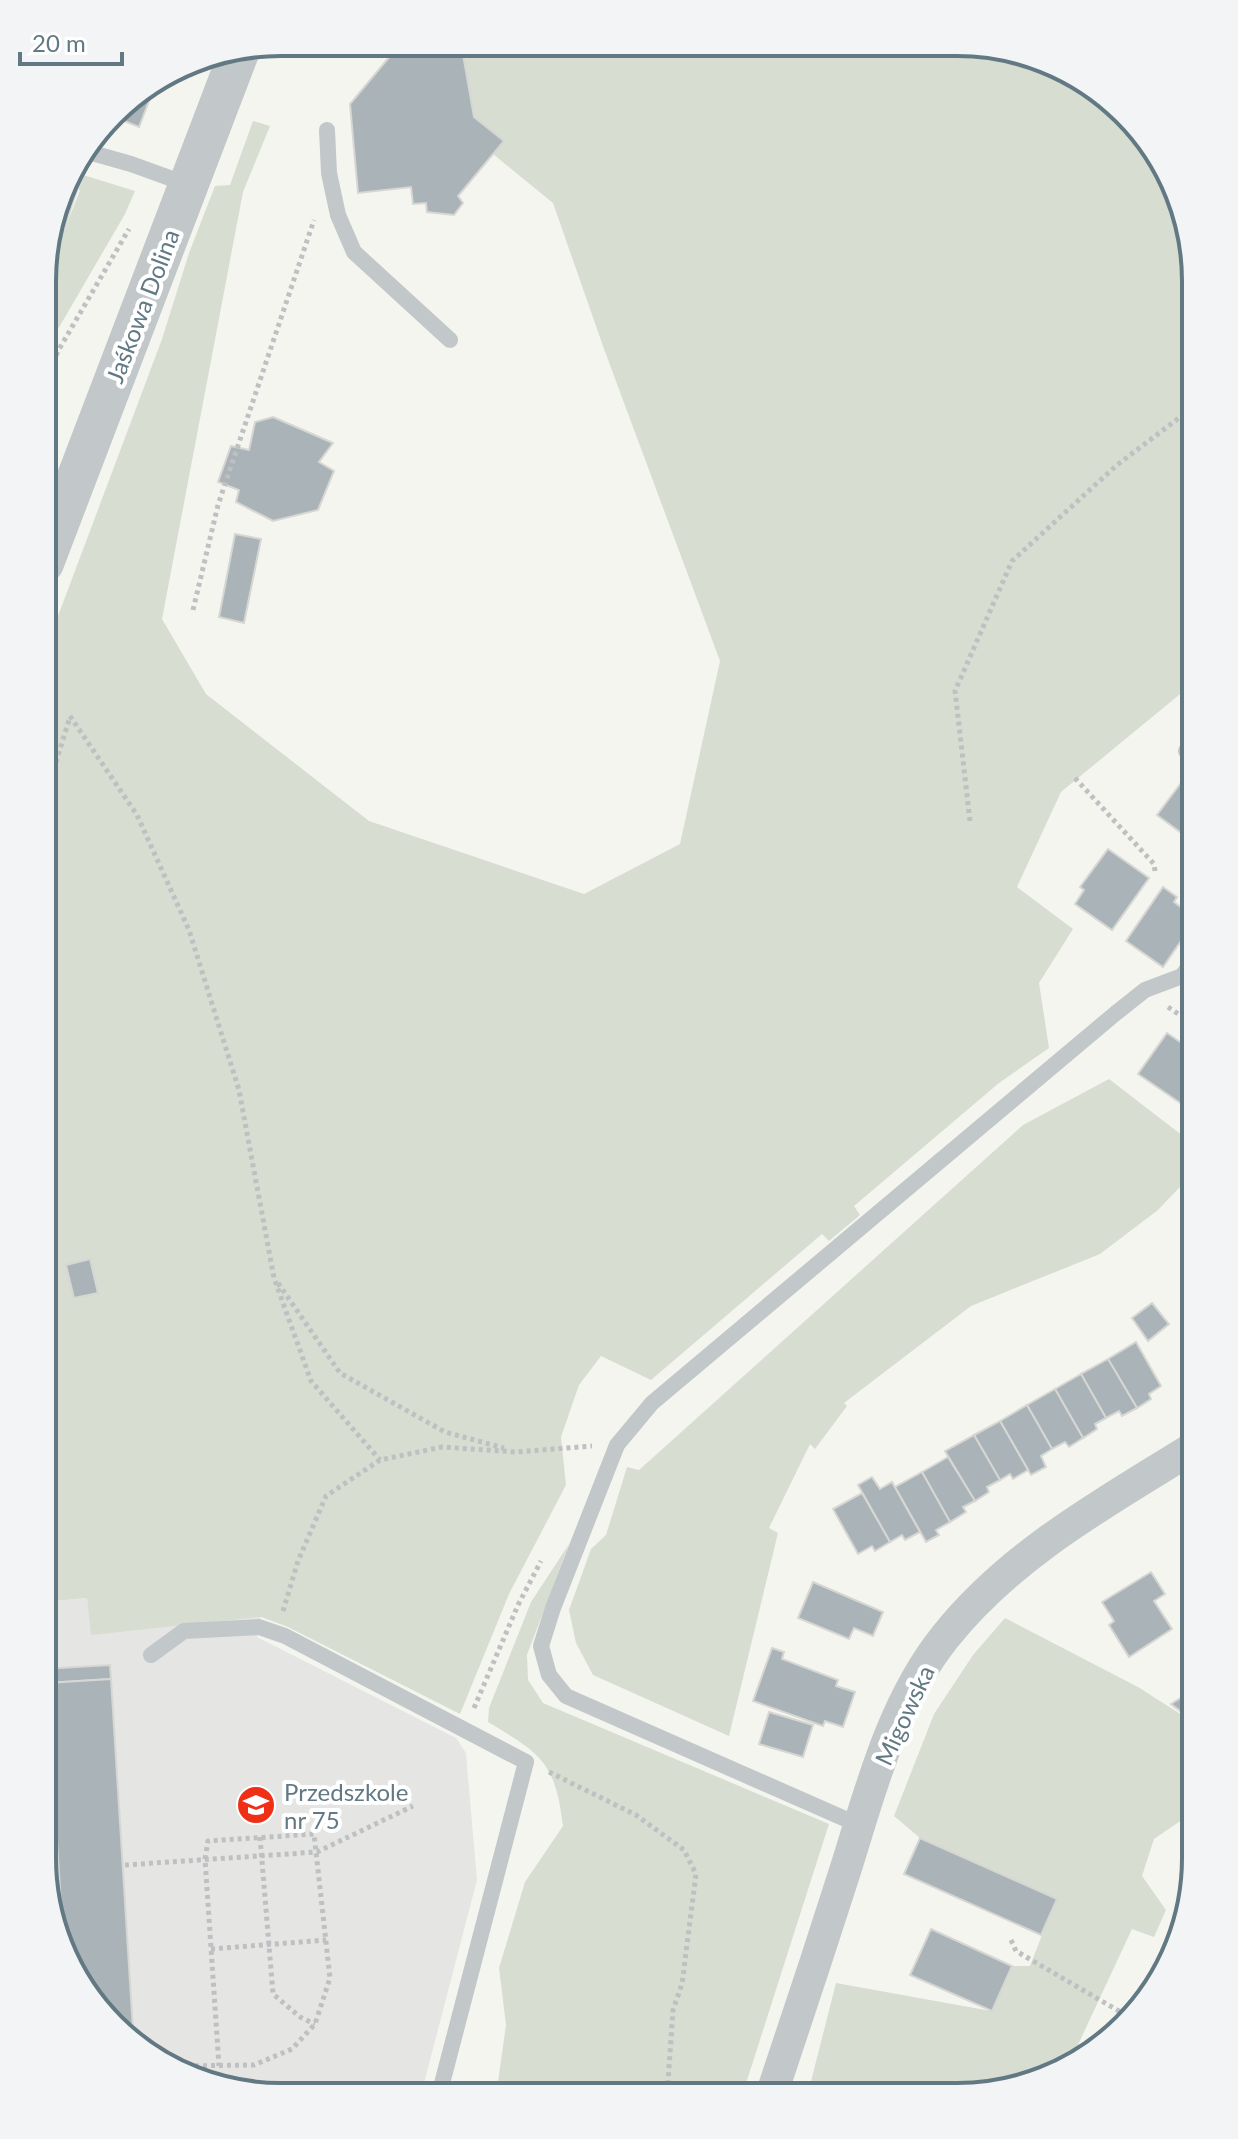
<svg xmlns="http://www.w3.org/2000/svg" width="1238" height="2139" viewBox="0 0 1238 2139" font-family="Lato,sans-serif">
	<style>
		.built { fill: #e5e6e4 }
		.green { fill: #d7ddd1 }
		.building { fill: #aab4b8; stroke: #d6d6d3; stroke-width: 2 }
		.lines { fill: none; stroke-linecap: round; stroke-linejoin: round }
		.path { stroke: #bec0c2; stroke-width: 5; stroke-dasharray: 4 4; stroke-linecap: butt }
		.service { stroke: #c2c7c9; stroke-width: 16 }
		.minor { stroke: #c2c7c9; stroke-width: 32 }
		.tertiary { stroke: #c2c7c9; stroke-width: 40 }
		.labels { text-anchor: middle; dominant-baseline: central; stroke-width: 8; stroke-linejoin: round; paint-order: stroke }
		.street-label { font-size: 24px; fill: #627984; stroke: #fff }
		.poi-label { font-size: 24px; fill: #627984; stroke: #fff; text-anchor: start }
		.rim { fill: none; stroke: #627984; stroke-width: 4 }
	</style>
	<rect width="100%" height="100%" fill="#f5f5f0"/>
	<path class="built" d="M87 1598 92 1634 261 1617 257 1637 456 1738 466 1753 477 1880 421 2095H250L135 2047 91 2003 55 1935 42 1858V1602Z"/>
	<g class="green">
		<path d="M461 43 1003 47 1114 101 1183 204 1196 281V681L1061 792 1017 887 1073 929 1039 983 1049 1048 999 1083 854 1206 860 1215 829 1241 822 1234 651 1380 601 1356 579 1385 561 1437 566 1485 509 1594 460 1714 288 1627 261 1617 91 1635 87 1598 42 1602 43 656 162 339 189 253 215 186 230 185 253 121 270 126 243 192 162 619 206 694 369 821 584 894 680 844 720 661 604 349 553 203 493 154 504 141 474 117Z"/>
		<path d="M70 171 135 191 125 214 54 336 48 340C29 306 67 226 80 190L64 184Z"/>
		<path d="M1109 1079 1196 1146V1170L1158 1210 1100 1254 971 1306 844 1403 847 1406 815 1449 810 1444 769 1528 778 1533 729 1736 593 1675 576 1643 569 1610 591 1549 606 1535 627 1467 639 1470 1023 1125Z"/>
		<path d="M569 1544 527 1655 528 1680 543 1703 829 1824 742 2096H496L506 2025 499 1968 525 1882 563 1826C555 1761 541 1754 488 1722L489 1708 531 1602Z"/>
		<path d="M1005 1618 1138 1687 1196 1724 1195 1811 1154 1839 1142 1876 1166 1910 1154 1937 1132 1929 1077 2047 1089 2055 1034 2084 967 2095 807 2097 836 1983 991 2011 1012 1966H1030L1056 1899 920 1838 894 1816 934 1714 973 1655Z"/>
	</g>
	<g class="building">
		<path d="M401 43H461L474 117 504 141 458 196 463 203 454 215 427 212 426 203 413 204 411 187 358 193 350 104Z"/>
		<path d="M157 80 139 127 112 116 123 102Z"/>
		<path d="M64 185 77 190 44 288V250Z"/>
		<path d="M273 417 333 443 319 462 334 471 318 510 273 521 236 502 239 490 218 482 231 446 249 450 255 422Z"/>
		<path d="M235 534 261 539 244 623 219 617Z"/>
		<path d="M1193 767 1196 770V838L1194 836 1191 840 1157 815Z"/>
		<path d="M1108 849 1149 878 1112 930 1075 904 1084 890 1080 887Z"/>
		<path d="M1163 887 1177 897 1174 902 1196 919 1163 967 1126 941Z"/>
		<path d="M1167 1033 1196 1053V1118L1187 1112 1189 1109 1138 1074Z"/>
		<path d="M90 1259 98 1293 74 1298 66 1265Z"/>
		<path d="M1152 1303 1169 1324 1148 1341 1132 1318Z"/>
		<path d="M1136 1342 1161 1386 1149 1394 1151 1399 1137 1408 1108 1359Z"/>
		<path d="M1108 1359 1137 1408 1122 1416 1119 1411 1106 1418 1081 1374Z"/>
		<path d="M1081 1374 1106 1418 1095 1424 1097 1429 1083 1438 1055 1389Z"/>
		<path d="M1055 1389 1083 1438 1069 1447 1065 1442 1052 1449 1027 1405Z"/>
		<path d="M1027 1405 1052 1449 1041 1456 1046 1467 1031 1475 1000 1421Z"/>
		<path d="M1000 1421 1028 1470 1013 1479 1010 1474 1000 1480 974 1435Z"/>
		<path d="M974 1435 1000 1480 987 1487 989 1492 975 1501 945 1451Z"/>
		<path d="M948 1457 975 1501 963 1507 966 1512 950 1522 922 1472Z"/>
		<path d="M922 1472 950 1522 936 1530 939 1535 926 1542 895 1487Z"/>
		<path d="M872 1477 880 1489 892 1482 920 1532 905 1540 902 1535 890 1542 858 1485Z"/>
		<path d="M862 1493 890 1542 875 1551 872 1546 858 1554 833 1509Z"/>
		<path d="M1151 1572 1165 1594 1154 1601 1172 1629 1129 1657 1109 1625 1114 1621 1102 1602Z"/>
		<path d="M813 1582 883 1612 873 1636 854 1628 849 1639 798 1618Z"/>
		<path d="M772 1648 784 1652 782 1659 838 1680 836 1686 855 1692 843 1727 825 1721 823 1726 753 1701Z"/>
		<path d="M110 1665 111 1679 47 1683 48 1700H42V1669Z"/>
		<path d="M111 1679 134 2046 91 2003 64 1952 48 1700 47 1683Z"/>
		<path d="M1196 1693V1723L1171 1704 1187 1694Z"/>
		<path d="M769 1712 813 1725 803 1757 759 1744Z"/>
		<path d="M920 1838 1057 1899 1041 1935 904 1874Z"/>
		<path d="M931 1929 1012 1966 992 2011 910 1975Z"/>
	</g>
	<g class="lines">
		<g class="path">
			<path d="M44 351 48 349 58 351"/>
			<path d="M44 385 58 351 129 229"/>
			<path d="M193 610 218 505 314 220"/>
			<path d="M70 716 137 815 189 930 239 1090 274 1278 311 1381 380 1460"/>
			<path d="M1075 778 1154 864 1155 871"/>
			<path d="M43 817 56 762 70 717"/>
			<path d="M970 821 955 691 1012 561 1117 465 1196 405"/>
			<path d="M1168 1007 1196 1026"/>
			<path d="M278 1283 340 1373 445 1432 504 1448"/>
			<path d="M283 1611 298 1561 326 1496 380 1460 442 1447 516 1452 592 1446"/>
			<path d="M474 1708 518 1605 541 1561"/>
			<path d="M549 1772 636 1815 684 1850 696 1874 682 1984 673 2010 667 2096"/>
			<path d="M260 1837 273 1994 300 2017 315 2024"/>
			<path d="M125 1865 317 1852 413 1806"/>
			<path d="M1011 1940 1016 1951 1124 2014"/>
			<path d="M211 1949 326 1940"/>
			<path d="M179 2066 254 2065 292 2049 315 2024 330 1978 314 1834 208 1841 205 1859 219 2066"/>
		</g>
		<g class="service">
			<path d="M327 130 329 173 338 215 354 252 450 340"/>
			<path d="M85 151 131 164 189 185"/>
			<path d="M1186 751 1192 743 1196 746"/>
			<path d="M151 1655 184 1631 259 1627 285 1636 526 1762 439 2095"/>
			<path d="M859 1825 566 1696 549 1675 541 1646 553 1608 617 1445 652 1403 1116 1013 1145 990 1182 976 1196 957"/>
			<path d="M1146 2004 1182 1932"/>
		</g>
		<path class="minor" d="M771 2096C796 2022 821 1946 845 1871 870 1792 892 1703 945 1637 1012 1553 1106 1502 1196 1446"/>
		<path class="tertiary" d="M44 563 240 50"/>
	</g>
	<defs>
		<symbol id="school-disc" viewBox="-11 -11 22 22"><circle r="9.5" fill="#ef3017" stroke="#fff"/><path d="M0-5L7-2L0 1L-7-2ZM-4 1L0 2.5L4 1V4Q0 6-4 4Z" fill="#fff"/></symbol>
	</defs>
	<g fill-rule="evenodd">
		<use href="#school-disc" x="234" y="1783" width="44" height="44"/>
	</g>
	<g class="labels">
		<g class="street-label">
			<text transform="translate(142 306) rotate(-69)">Jaśkowa Dolina</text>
			<text transform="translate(904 1715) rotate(-65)">Migowska</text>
		</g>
		<g class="poi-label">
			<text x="284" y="1791">Przedszkole<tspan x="284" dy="28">nr 75</tspan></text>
		</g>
	</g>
	<path d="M0 0H1238V2139H0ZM281 56H957A225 225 0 0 1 1182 281V1858A225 225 0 0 1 957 2083H281A225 225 0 0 1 56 1858V281A225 225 0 0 1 281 56Z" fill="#f2f4f5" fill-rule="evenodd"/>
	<path class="rim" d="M281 56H957A225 225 0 0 1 1182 281V1858A225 225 0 0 1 957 2083H281A225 225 0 0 1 56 1858V281A225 225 0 0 1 281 56Z"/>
	<path d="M20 52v12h102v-12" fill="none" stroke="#627984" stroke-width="4"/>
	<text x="32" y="52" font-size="24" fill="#627984" stroke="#ffffff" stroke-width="6" paint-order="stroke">20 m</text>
</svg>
